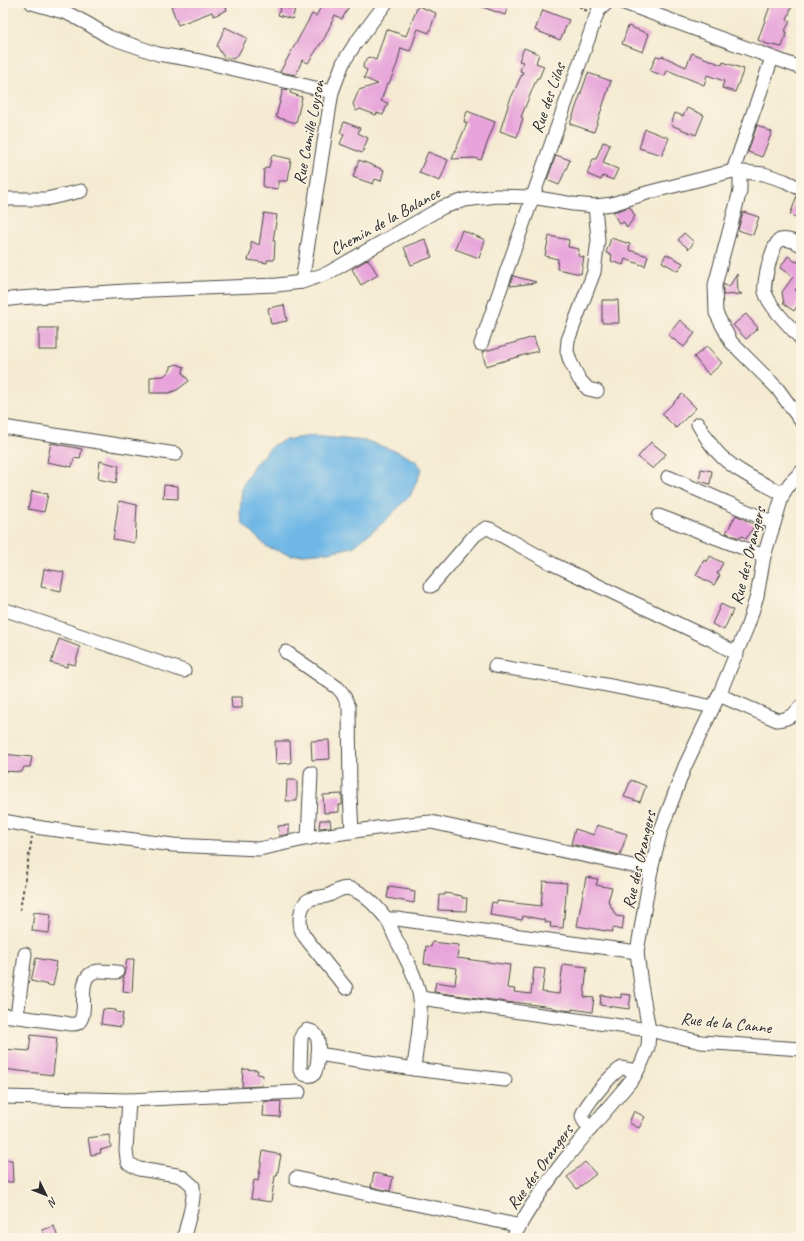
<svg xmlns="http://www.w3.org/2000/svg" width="804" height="1241" viewBox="0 0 804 1241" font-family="Caveat,sans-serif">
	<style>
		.water { fill: #6eb7e6; stroke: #4c7188 }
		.building { fill: #e7a3da }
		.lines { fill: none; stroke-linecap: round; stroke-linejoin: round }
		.minor-casing { stroke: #494844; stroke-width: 15 }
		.path { stroke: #494844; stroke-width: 2; stroke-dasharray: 3 3; stroke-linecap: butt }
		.minor { stroke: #fff; stroke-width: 13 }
		.labels { text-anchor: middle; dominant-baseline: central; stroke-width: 3; stroke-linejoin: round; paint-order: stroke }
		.street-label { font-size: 17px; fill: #2b2b2b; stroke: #fcf5e5 }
	</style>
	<rect width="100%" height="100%" fill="#fcf5e5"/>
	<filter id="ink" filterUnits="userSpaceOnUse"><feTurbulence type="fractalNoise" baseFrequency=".025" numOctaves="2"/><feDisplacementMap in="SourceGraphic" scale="8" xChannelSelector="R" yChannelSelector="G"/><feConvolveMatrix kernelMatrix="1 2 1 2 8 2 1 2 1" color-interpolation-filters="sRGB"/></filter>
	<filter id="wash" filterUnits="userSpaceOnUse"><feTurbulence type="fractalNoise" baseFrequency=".012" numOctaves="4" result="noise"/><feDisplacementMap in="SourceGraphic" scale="16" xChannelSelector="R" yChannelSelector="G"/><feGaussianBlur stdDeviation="0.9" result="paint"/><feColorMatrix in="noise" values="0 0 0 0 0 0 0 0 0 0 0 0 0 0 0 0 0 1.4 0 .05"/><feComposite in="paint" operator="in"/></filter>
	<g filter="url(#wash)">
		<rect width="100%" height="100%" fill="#f4ebd2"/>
		<path class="water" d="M311 436 367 441 398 452 416 461 422 469 410 496 384 522 353 547 329 552 291 555 267 547 243 524 240 513 242 487 254 465 273 445 285 440Z"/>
		<g id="blocks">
			<g class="building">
				<path d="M182 3H234V4L226 7 227 10 214 16 212 12 178 25 171 6Z"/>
				<path d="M323 3H351L342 19 335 15 325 37 308 63 302 60 296 75 280 72 312 14 316 16Z"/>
				<path d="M474 3H509L505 15 474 4Z"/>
				<path d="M771 3H793L787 20 790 21 785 31 787 32 782 47 767 44 758 40Z"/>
				<path d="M281 6 295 10 292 19 278 15Z"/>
				<path d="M418 6 436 13 429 33 418 29 410 51 401 48 397 64 389 84 387 83 381 101 388 103 383 115 377 113 376 115 360 109 356 111 353 104 359 90 378 84 364 78 367 70 363 68 364 62 369 57 376 60 386 29 406 36Z"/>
				<path d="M543 10 569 20 560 40 535 30Z"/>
				<path d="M628 26 649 34 643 52 622 44Z"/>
				<path d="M225 27 247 38 238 55 233 59 223 56 217 46Z"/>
				<path d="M524 48 539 54 536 63 544 66 539 78H537L521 117 523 118 517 137 500 131 510 100 523 72 520 71 523 62 519 61Z"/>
				<path d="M692 53 722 65 723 62 744 69 735 92 722 88 724 81 707 75 704 85 667 70 665 76 650 71 656 56 661 57 662 56 686 67Z"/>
				<path d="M588 73 611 81 594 132 570 124Z"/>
				<path d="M283 89 291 90 290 93 302 97 296 123 276 117Z"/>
				<path d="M687 108 704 115 696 135 671 125 675 113 683 116Z"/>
				<path d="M467 111 495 122 481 160 474 158 452 159 467 123 464 122Z"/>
				<path d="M344 122 360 128 358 133 368 138 362 153 340 144 344 135 340 133Z"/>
				<path d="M757 125 772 132 762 157 748 152Z"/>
				<path d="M645 129 669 138 662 155 639 148Z"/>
				<path d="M603 142 610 144 603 163 618 169 613 180 603 176 601 180 587 174 593 159H596Z"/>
				<path d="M428 152 448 160 440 181 419 173Z"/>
				<path d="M272 155 291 159 288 181H278V189L263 187 264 169 269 167Z"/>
				<path d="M556 155 570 160 559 185 547 180Z"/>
				<path d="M359 160 384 170 381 181 375 179 373 184 353 177Z"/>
				<path d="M797 196 801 197V219L790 215Z"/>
				<path d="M630 207 635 216 627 228 624 222 619 224 613 212Z"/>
				<path d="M743 212 759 217 753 235 738 230Z"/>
				<path d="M264 213 277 215 273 241H275L274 260H267V263L248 260 251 251V241L259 245Z"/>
				<path d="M462 230 485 240 479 258 455 249Z"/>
				<path d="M684 233 694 242 689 249 678 240Z"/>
				<path d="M549 236 569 240 568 247 579 249 578 256 584 257 581 274 557 269 558 259 545 256Z"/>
				<path d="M611 238 630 244 629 250 648 256 645 266 625 259 623 265 611 261 612 255 606 253Z"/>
				<path d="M425 239 432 257 411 265 404 247Z"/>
				<path d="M666 254 683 263 678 271 662 262Z"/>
				<path d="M788 256 796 262 801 261V282L795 290 801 294V299L794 311 784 304 782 292 793 277 780 268Z"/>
				<path d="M368 259 378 275 361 285 352 269Z"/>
				<path d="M737 274 738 292 742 294 723 295V284L729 287Z"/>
				<path d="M513 276 536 282 535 283 510 286Z"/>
				<path d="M602 300H618L619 323H602Z"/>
				<path d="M284 305 287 321 271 324 268 308Z"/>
				<path d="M746 314 758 328 746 339 733 325Z"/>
				<path d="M680 320 695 333 684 347 668 335Z"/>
				<rect x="39" y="328" width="18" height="22"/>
				<path d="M534 337 538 351 486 366 482 352Z"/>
				<path d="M707 346 722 363 709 375 694 357Z"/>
				<path d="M177 364 184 367 183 373 189 381 177 390 169 393H150V377L164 376 171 369V366Z"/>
				<path d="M682 394 696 408 676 428 662 414Z"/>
				<path d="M651 442 666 454 653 469 638 457Z"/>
				<path d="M51 443 82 449 80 459 74 458 72 467 47 462Z"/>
				<path d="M100 461 119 466 116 483 98 479Z"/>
				<path d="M701 469 712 471 710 484 699 481Z"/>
				<path d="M164 485 178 486V499L163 498Z"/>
				<path d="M32 491 48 494 44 512 28 509Z"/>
				<path d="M119 501 137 505 135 543 113 539Z"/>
				<path d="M736 515 755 525 746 539 742 536 740 538 726 533Z"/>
				<path d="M710 556 723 563 717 574 720 575 714 585 696 575 704 560 707 562Z"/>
				<path d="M44 569 64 572 61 591 41 587Z"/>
				<path d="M721 604 733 610 724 630 712 624Z"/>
				<path d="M59 639 80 647 75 665 68 663 67 667 51 663Z"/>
				<path d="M231 697H242V708H232Z"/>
				<path d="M329 740 330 759 312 760 311 741Z"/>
				<path d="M275 741H290L291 763 276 764Z"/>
				<path d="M3 754 32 757 30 767H24L22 772 3 771Z"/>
				<path d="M287 780H297V801H286Z"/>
				<path d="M631 780 646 786 640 802 624 797Z"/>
				<path d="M342 794V805H339V812L324 813 323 795Z"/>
				<path d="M320 820H330L331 827 319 828Z"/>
				<path d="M289 825V834L279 836 278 826Z"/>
				<path d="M597 825 627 834 620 855 571 844 575 829 594 835Z"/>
				<path d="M586 877 598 879 596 885 612 888 608 901 616 916 624 917 622 930 613 928 612 932 577 926Z"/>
				<path d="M543 881 567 883 563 928 550 927 551 923 545 922V920L523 916 522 920 490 915 492 902 497 903V901L541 906Z"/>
				<path d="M389 886 410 889V891L415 892 414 903 387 898Z"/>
				<path d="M445 893 462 896V898H467L466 911 438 910 439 895H445Z"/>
				<path d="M34 912 51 914 49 933 32 931Z"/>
				<path d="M432 942 459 945 457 958 510 965 507 988 515 989 514 992 531 994 534 968 545 969 542 992 559 994 563 964 587 967 584 997 594 998 592 1012 572 1009V1011L552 1008V1007L513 1002V1003L434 992 436 982 455 985 457 968 424 964 426 946 431 947Z"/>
				<path d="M36 958 56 962 55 967 57 968 53 986 31 981Z"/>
				<path d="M127 959H134L132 992 123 991 124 981H123Z"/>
				<path d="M621 994 631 995 629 1009 600 1005 601 995 621 998Z"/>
				<path d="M103 1009 116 1010V1012L123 1013 121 1027 101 1024Z"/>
				<path d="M31 1035 57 1038 53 1075 3 1069V1049L29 1051Z"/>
				<path d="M243 1069 258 1070 257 1074 263 1075 262 1086 242 1087Z"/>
				<path d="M281 1101 280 1117 263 1116 264 1102Z"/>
				<path d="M634 1111 645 1117 639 1128 629 1123Z"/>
				<path d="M109 1135 111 1147 100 1150 101 1153 91 1155 88 1138Z"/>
				<path d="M263 1151 281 1155 277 1176H275L271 1202 251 1199 254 1180 258 1181Z"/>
				<path d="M3 1160H12L13 1182H3Z"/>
				<path d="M585 1162 596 1174 577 1189 567 1177Z"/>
				<path d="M374 1173 393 1177 390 1191 371 1187Z"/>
				<path d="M54 1226 58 1238H45L42 1230Z"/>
			</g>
		</g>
	</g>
	<g filter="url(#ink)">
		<use href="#blocks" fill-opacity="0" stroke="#494844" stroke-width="1"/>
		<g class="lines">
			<defs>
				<g id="minor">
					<path d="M32 3 67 13 88 24 109 37 158 54 200 61 332 92"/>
					<path d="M624 3 801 68"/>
					<path d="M733 171 772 58"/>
					<path d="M740 172V191L715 285 716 313 731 342 777 388 801 421"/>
					<path d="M3 199H46L81 191"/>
					<path d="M595 206 598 240 594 272 568 340 567 351 570 361 579 379 588 389 597 391"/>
					<path d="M801 245C796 242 787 238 780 240 772 243 763 284 765 292 770 308 790 326 801 339"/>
					<path d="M302 282 332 92 343 63 355 44 386 3"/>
					<path d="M3 300 19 298 126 291 277 285 302 282 328 273 443 207 465 200 497 196 532 197 573 204 595 206 612 204 650 192 733 171 764 174 785 181 801 189"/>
					<path d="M481 344 598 11 607 3"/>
					<path d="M698 424C705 436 712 448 722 457 739 473 763 483 783 494"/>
					<path d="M3 427 176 454"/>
					<path d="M668 477 774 523"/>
					<path d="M659 516 764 556"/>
					<path d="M431 586 475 535 486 528 490 529 553 564 712 640 737 654"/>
					<path d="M3 609 184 671"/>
					<path d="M286 652 338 688 343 694 349 707 350 793 352 832"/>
					<path d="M495 666C568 677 641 691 713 707"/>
					<path d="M719 695 777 720C789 719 794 715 801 706"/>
					<path d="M3 821 42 828 173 845 258 849C276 846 292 841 309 838 350 832 390 825 431 822L651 870"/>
					<path d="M308 839 311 773"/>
					<path d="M387 919H397L637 952"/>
					<path d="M346 988 308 941C307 939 304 936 303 934 298 924 299 903 311 899 317 896 323 898 329 895 336 892 343 886 351 889 365 893 377 907 386 918 390 923 392 931 395 937 404 955 418 979 420 999 422 1022 416 1046 414 1069"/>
					<path d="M420 998 649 1030 701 1042 801 1049"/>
					<path d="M3 1015 65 1023C69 1024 74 1025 78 1023 90 1014 76 981 92 973 98 969 109 972 117 972"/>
					<path d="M17 1016 25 954"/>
					<path d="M307 1030C311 1031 315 1032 317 1037 320 1044 318 1068 314 1074 309 1077 303 1075 300 1070L301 1037 303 1033Z"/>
					<path d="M318 1054 414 1069 505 1080"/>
					<path d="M3 1097 129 1100 299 1092"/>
					<path d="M129 1100 126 1150 127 1159 128 1163 139 1169 177 1175 184 1178 193 1186C195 1203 187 1221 184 1238"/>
					<path d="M591 1129C588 1126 582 1121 582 1116 582 1108 614 1071 622 1068L637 1071"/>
					<path d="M296 1178C370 1196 445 1209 520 1226"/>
					<path d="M513 1238C543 1179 592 1128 634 1077L642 1062 648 1047 649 1030 641 985 637 952 651 870 661 830 685 766 719 695 748 625 757 596 764 556 783 494 790 483 801 472"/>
				</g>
			</defs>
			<use href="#minor" class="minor-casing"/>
			<g class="path">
				<path d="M574 3 587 11"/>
				<path d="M20 910 32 837"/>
			</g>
			<use href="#minor" class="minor"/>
		</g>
	</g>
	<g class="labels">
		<g class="street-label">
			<text transform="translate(548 98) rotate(-71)">Rue des Lilas</text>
			<text transform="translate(309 132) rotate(-79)">Rue Camille Loyson</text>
			<text transform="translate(385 221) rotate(-29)">Chemin de la Balance</text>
			<text transform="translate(748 556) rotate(-76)">Rue des Orangers</text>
			<text transform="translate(639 860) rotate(-77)">Rue des Orangers</text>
			<text transform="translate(726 1023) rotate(6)">Rue de la Canne</text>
			<text transform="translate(540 1167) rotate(-54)">Rue des Orangers</text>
		</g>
	</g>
	<rect width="804" height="1241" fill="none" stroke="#fcf5e5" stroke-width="16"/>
	<g transform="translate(46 1195) rotate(133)" stroke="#fcf5e5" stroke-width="3" paint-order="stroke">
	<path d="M0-3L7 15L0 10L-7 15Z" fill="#2b2b2b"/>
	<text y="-6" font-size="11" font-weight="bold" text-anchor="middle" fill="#2b2b2b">N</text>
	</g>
</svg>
